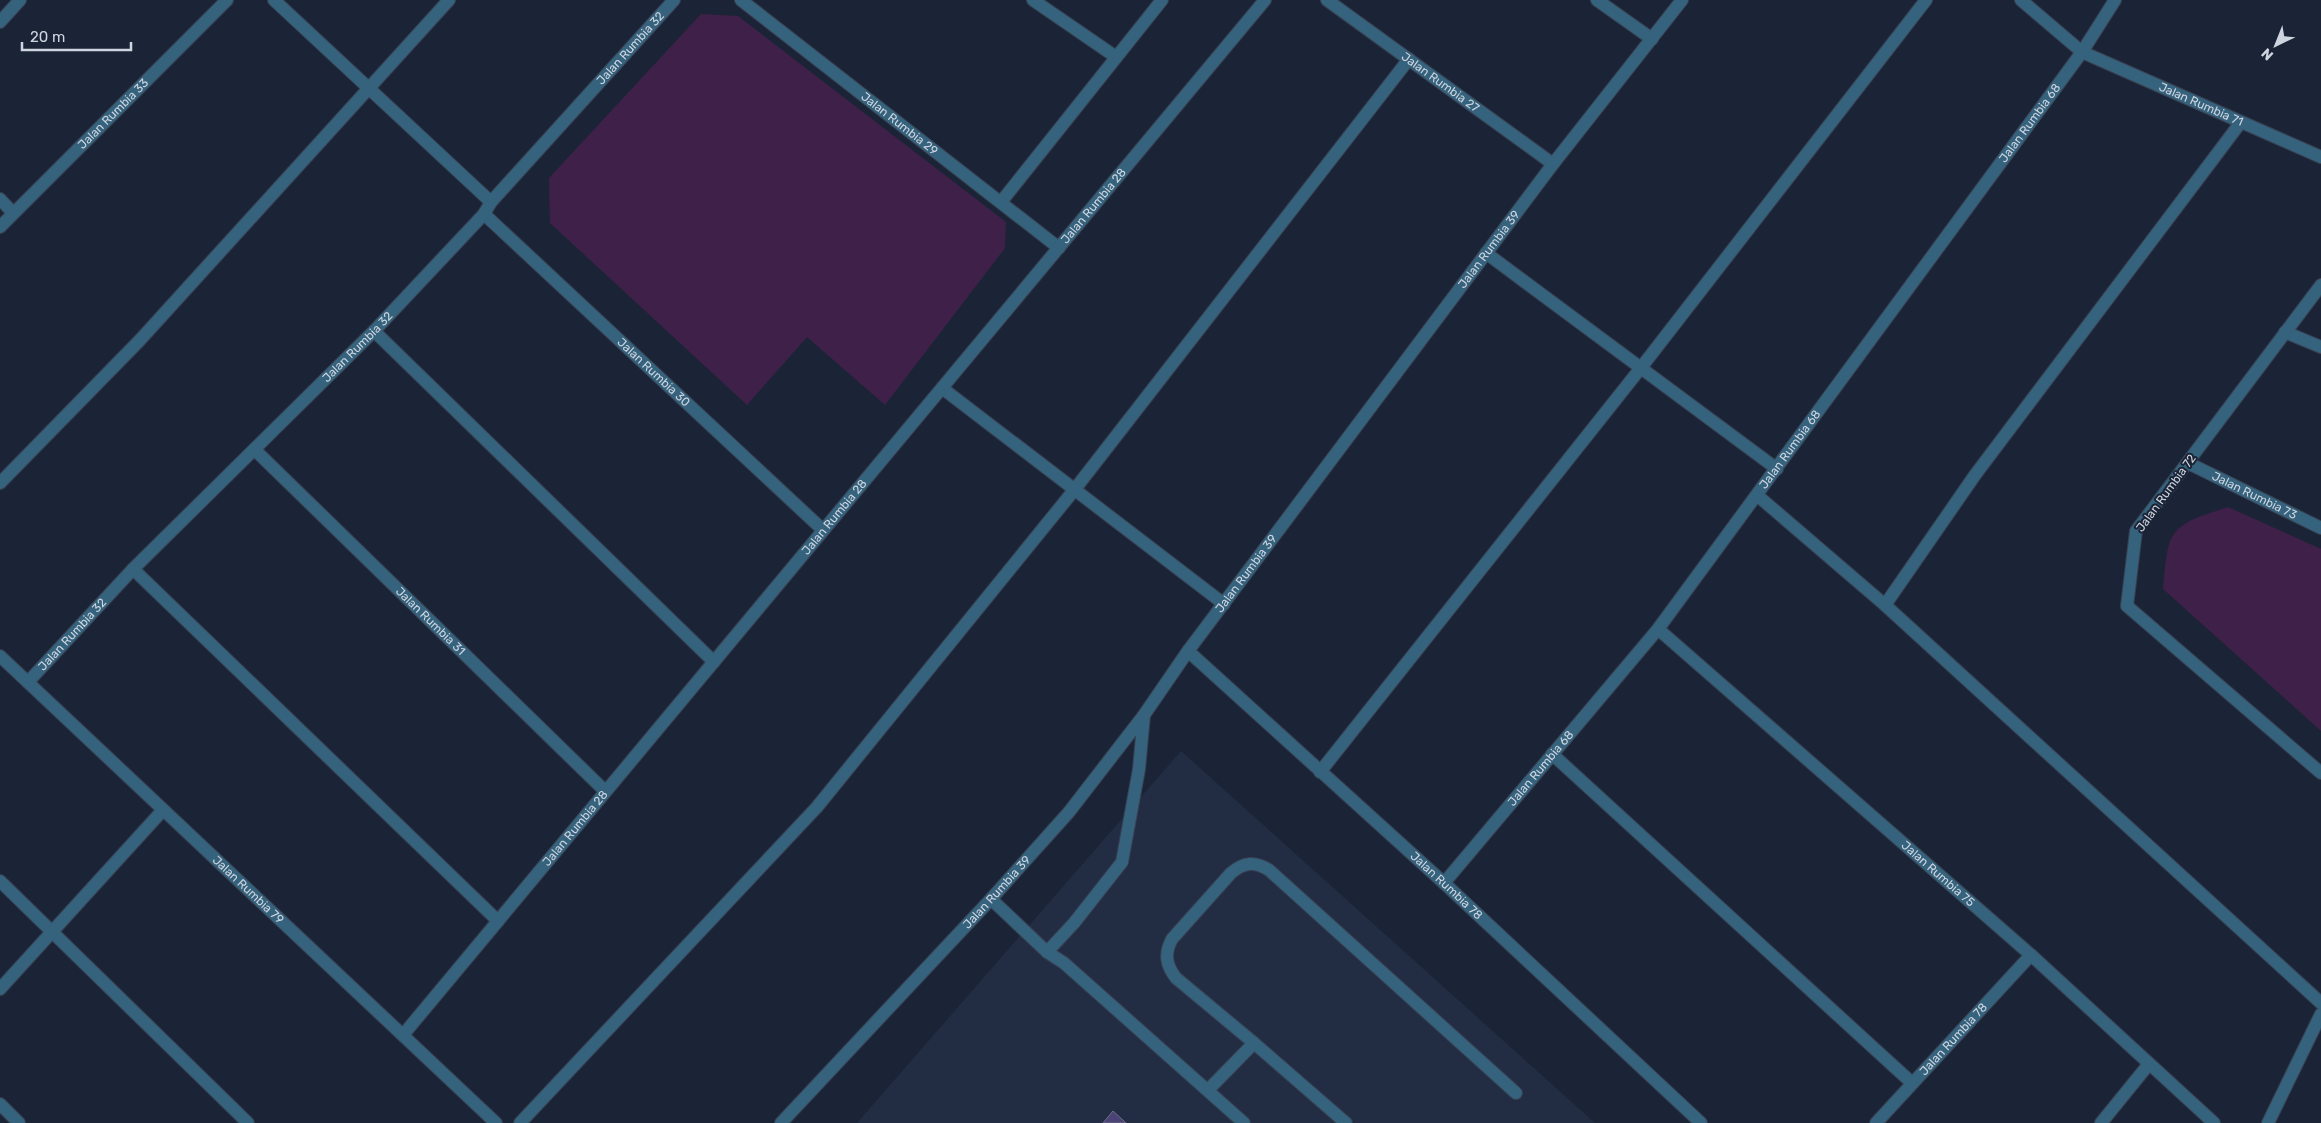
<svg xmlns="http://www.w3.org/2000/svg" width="2321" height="1123" viewBox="0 0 2321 1123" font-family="Rubik,sans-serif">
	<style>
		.built { fill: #222d44 }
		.green { fill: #3f2048 }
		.building { fill: #4b4275; stroke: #716f86 }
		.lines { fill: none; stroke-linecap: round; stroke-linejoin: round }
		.lane-casing { stroke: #384051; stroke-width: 14 }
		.street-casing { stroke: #384051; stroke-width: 14 }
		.lane { stroke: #35627c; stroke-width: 12 }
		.street { stroke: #35627c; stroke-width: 12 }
		.labels { text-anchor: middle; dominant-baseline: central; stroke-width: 4; stroke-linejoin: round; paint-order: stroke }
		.street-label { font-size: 12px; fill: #ced5e0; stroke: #1b2436 }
	</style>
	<rect width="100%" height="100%" fill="#1b2436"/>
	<path class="built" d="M1181 751 1595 1123H857Z"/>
	<g class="green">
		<path d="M701 14 738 16 1006 222 1005 248 885 405 807 337 747 405 550 223 549 178Z"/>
		<path d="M2228 507 2321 549V731L2163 589C2168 528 2169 526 2228 507Z"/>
	</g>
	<path class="building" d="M1113 1111 1126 1123H1103Z"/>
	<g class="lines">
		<defs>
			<g id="lane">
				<path d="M274 0 491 202"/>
				<path d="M1033 0 1116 57"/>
				<path d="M1597 0 1652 39"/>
				<path d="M2021 0 2082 52"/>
				<path d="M0 22 20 0"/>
				<path d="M1001 202 1162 0"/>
				<path d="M1486 253 1777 469"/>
				<path d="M374 331 714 662"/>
				<path d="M2285 332 2321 347"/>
				<path d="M0 483 140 340 449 0"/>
				<path d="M1758 496 1885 605 2321 1003"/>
				<path d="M133 569 498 921"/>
				<path d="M1885 605 1975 475 2241 122"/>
				<path d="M1552 754 1912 1083"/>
				<path d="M1320 772 1640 369 1926 0"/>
				<path d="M0 881 248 1123"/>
				<path d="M991 899 1047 952 1064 963 1244 1123"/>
				<path d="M1047 952 1074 923 1122 862 1139 769 1144 715"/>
				<path d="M0 989 163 810"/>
				<path d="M1254 1043 1346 1123"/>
				<path d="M1208 1090 1254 1043 1176 978C1166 965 1164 954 1172 939L1231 873C1244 862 1255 861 1269 870L1516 1093"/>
				<path d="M520 1123 817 807 1075 489 1409 59"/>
				<path d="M2101 1123 2149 1064"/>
			</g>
			<g id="street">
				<path id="s1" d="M741 0 1059 248"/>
				<path id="s2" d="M1327 0 1553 164"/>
				<path id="s3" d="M2082 52 2321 157"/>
				<path d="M0 199 13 213"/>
				<path id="s4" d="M484 214 823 530"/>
				<path id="s5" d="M0 227 227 0"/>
				<path d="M2321 285 2136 531 2127 606 2321 773"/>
				<path d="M942 388 1224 604"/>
				<path id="s6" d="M255 450 605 791"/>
				<path id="s7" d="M2188 463 2321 528"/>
				<path id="s8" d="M1658 629 2031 955 2214 1123"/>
				<path id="s9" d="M1188 651 1444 883 1701 1123"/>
				<path id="s10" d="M0 656 496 1123"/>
				<path id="s11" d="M28 682 133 569 374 331 484 214 491 202 674 0"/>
				<path id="s12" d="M1444 883 1658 629 2082 52 2115 0"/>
				<path id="s13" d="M403 1035 1265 0"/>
				<path d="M0 1104 19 1123"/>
				<path id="s14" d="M781 1123 991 899 1069 812 1144 715 1188 651 1553 164 1682 0"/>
				<path id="s15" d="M1876 1123 2031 955"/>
				<path d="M2268 1123 2321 1014"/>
			</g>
		</defs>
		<use href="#lane" class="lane-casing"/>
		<use href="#street" class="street-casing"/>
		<use href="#lane" class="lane"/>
		<use href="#street" class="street"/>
	</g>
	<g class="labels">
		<g class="street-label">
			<text stroke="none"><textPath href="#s11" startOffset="875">Jalan Rumbia 32</textPath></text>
			<text stroke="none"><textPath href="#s2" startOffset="140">Jalan Rumbia 27</textPath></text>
			<text stroke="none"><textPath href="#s3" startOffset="130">Jalan Rumbia 71</textPath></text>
			<text stroke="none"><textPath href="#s5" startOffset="160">Jalan Rumbia 33</textPath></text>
			<text stroke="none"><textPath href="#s12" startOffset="960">Jalan Rumbia 68</textPath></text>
			<text stroke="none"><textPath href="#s1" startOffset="201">Jalan Rumbia 29</textPath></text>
			<text stroke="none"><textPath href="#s13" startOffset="1079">Jalan Rumbia 28</textPath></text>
			<text stroke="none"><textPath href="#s14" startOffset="1126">Jalan Rumbia 39</textPath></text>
			<text stroke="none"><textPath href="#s11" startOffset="470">Jalan Rumbia 32</textPath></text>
			<text stroke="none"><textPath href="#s4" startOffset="232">Jalan Rumbia 30</textPath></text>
			<text stroke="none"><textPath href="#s12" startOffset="555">Jalan Rumbia 68</textPath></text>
			<text transform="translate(2166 493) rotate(-54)">Jalan Rumbia 72</text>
			<text stroke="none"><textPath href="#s7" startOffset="74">Jalan Rumbia 73</textPath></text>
			<text stroke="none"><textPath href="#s13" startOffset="674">Jalan Rumbia 28</textPath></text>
			<text stroke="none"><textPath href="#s14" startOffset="721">Jalan Rumbia 39</textPath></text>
			<text stroke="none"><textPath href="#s6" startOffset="245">Jalan Rumbia 31</textPath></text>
			<text stroke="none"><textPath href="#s11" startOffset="65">Jalan Rumbia 32</textPath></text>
			<text stroke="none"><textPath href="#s12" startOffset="150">Jalan Rumbia 68</textPath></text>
			<text stroke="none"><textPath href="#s13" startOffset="269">Jalan Rumbia 28</textPath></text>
			<text stroke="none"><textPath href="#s8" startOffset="372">Jalan Rumbia 75</textPath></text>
			<text stroke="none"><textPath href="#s9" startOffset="349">Jalan Rumbia 78</textPath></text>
			<text stroke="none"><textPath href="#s10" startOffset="341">Jalan Rumbia 79</textPath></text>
			<text stroke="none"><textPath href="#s14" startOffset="316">Jalan Rumbia 39</textPath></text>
			<text stroke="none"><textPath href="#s15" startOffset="114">Jalan Rumbia 78</textPath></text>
		</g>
	</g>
	<g transform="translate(2276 45) rotate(223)" stroke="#1b2436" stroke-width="4" paint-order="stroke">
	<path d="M0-4L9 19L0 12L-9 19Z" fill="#ced5e0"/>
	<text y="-8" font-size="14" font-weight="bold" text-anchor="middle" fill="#ced5e0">N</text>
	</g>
	<path d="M22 42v8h109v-8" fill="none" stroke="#ced5e0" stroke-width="2.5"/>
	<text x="30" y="42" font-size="15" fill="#ced5e0" stroke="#1b2436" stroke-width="4" paint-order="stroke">20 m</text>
</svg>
